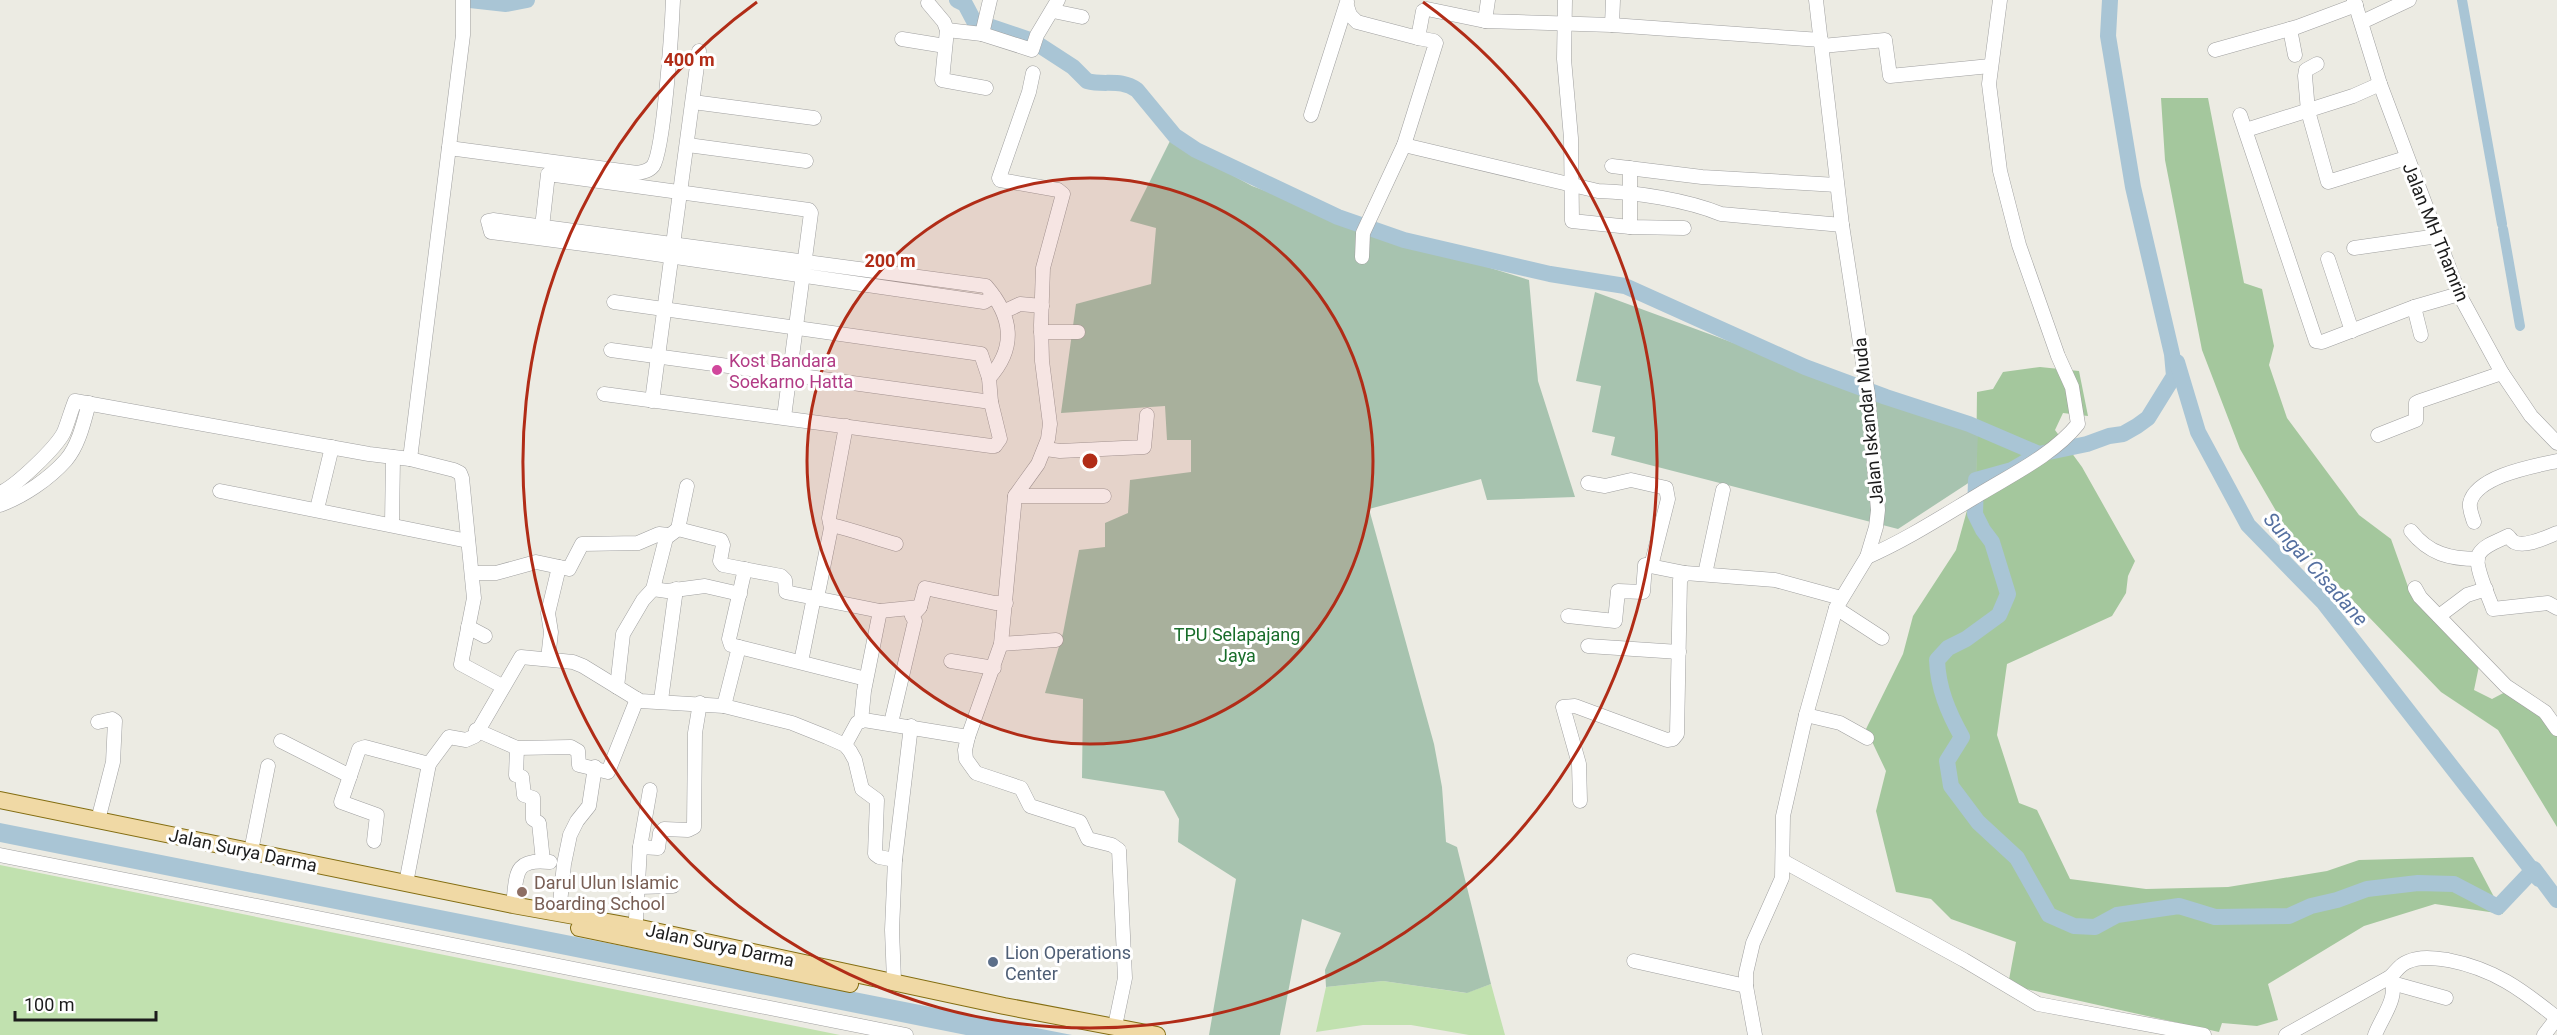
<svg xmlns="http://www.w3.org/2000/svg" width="2557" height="1035" viewBox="0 0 2557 1035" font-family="Roboto,sans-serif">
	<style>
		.grass { fill: #c1e1af }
		.forest { fill: #a4c79d }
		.cemetery { fill: #a7c3af }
		.water { fill: #a9c5d5 }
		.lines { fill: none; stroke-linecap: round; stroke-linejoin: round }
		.canal { stroke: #a9c5d5; stroke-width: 10 }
		.river { stroke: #a9c5d5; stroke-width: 16 }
		.minor-casing { stroke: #a0a0a0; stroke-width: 15 }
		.major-casing { stroke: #836d11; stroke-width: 18 }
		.minor { stroke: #fff; stroke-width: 14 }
		.major { stroke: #f0d9a5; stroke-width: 16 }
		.ring { fill: none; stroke: #b12c17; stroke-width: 3 }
		.hotel-dot { fill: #d1479c; stroke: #fff; stroke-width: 2 }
		.education-dot { fill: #8d6e63; stroke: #fff; stroke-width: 2 }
		.service-dot { fill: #5c6f8a; stroke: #fff; stroke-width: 2 }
		.labels { text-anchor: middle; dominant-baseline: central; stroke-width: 6; stroke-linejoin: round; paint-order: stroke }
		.street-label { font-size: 18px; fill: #1c1c1c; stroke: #fff }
		.hotel-label { font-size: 18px; fill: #b23c85; stroke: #fff; text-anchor: start }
		.park-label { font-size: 18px; fill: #186d2a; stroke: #fff }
		.education-label { font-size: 18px; fill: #785e54; stroke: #fff; text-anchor: start }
		.service-label { font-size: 18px; fill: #4e5e75; stroke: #fff; text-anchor: start }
		.water-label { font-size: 20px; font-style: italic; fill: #5570a0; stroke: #fff }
		.centre { fill: #b12c17; stroke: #fff; stroke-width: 3 }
		.ring-label { font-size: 18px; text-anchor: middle; font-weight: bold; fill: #b12c17; stroke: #fff; stroke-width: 6; stroke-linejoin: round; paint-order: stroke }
	</style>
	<rect width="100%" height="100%" fill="#ecebe3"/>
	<g class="grass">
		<path d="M0 865 840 1035H0Z"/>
		<path d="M1383 981 1466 993 1491 984 1505 1035H1469L1411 1025H1363L1316 1032 1326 987Z"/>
	</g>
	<g class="forest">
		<path d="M2161 98H2208L2244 283 2262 289 2274 346 2269 365 2287 418 2359 515 2391 539 2411 595 2479 666 2474 690 2492 699 2511 689 2557 727V827L2498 730 2441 692 2290 535 2240 449 2202 350 2165 160Z"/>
		<path d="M2040 367 2079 371 2088 416 2063 413 2055 430 2082 467 2135 561 2128 576 2126 593 2112 616 2007 664 1997 735 2019 803 2037 810 2070 879 2146 889 2228 887 2327 871 2359 860 2473 857 2503 914 2435 904 2364 926 2268 984 2278 1020 2257 1026 2222 1023 2219 1032 2008 985 2016 942 1951 919 1931 899 1896 892 1876 811 1886 771 1866 729 1903 654 1913 616 1956 550 1976 478 1977 392 1993 389 2003 372Z"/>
	</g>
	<g class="cemetery">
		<path d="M1170 141 1252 186 1394 238 1529 280 1538 381 1575 497 1487 500 1481 479 1369 509 1434 744 1442 787 1446 842 1457 847 1491 984 1467 993 1383 981 1326 987 1325 970 1341 933 1302 919 1280 1035H1209L1236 879 1178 842 1179 819 1164 791 1082 778 1083 699 1045 693 1063 633 1079 550 1105 547V523L1128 513 1130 480 1191 472V440H1167L1165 406 1061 413 1076 304 1151 284 1156 228 1130 221Z"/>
		<path d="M1595 292 1978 433 1976 478 1898 529 1611 455 1615 437 1592 432 1601 386 1576 381Z"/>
	</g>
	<path class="water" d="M0 823 1072 1035H966L0 842Z"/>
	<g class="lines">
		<g class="canal">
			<path d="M2462 0 2502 224"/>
			<path d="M2503 229 2520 326"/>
		</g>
		<g class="river">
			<path d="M470 0 506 4 527 0"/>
			<path d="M957 0 965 4 974 21 1033 41 1073 67 1087 81C1105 86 1120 78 1137 90L1175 136 1196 150 1338 217 1404 240 1550 274 1625 286 1805 367 1886 397 1969 424 2039 454"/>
			<path d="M2110 0 2108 36 2133 187 2172 354 2174 376 2148 418 2137 426 2123 434 2109 436 2087 444 2039 454 2012 470 1976 480 1975 514 1983 530 1992 542 2008 594 1999 615 1966 639 1948 648 1937 660C1938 688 1948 712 1962 737L1947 761 1951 786 1978 822 2017 858 2049 915 2074 926 2095 927 2117 915 2179 906 2215 917 2289 916 2311 906 2337 900 2367 889 2418 883 2454 884 2498 907 2534 869 2557 900"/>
			<path d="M2177 362 2198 432 2248 525 2324 603 2539 879"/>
		</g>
		<defs>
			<g id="minor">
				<path d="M990 0 982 34 1032 50 1037 35 1058 0"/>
				<path d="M1565 0 1564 59 1571 138 1572 221 1630 227 1684 228"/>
				<path d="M2354 0 2380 84 2459 294 2502 373 2531 416 2557 443"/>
				<path d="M928 3 944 22 947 30 942 80 986 88"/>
				<path d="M1347 6 1350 15 1357 22 1418 38 1423 11 1427 9 1485 21 1612 25 1821 40"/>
				<path d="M1053 11 1082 17"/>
				<path d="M1485 21 1488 0"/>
				<path d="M2362 22 2409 0"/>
				<path d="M1612 25 1613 0"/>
				<path d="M2290 29 2295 55"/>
				<path d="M947 30 982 34"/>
				<path d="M902 39 945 46"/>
				<path d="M1822 46 1885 40 1890 76 1990 66"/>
				<path d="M2215 50 2297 27 2356 5"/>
				<path d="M2317 64 2306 70 2305 76 2308 111 2328 182 2406 158"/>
				<path d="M1033 73 1029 92 999 178 1000 180 1058 190 1063 194 1043 268 1041 325 1042 361 1050 424 1048 439 1038 464 1015 496 1001 644 968 737 965 750 966 759 976 773 1021 788 1030 806 1080 822 1088 839 1112 845 1119 850 1125 978 1115 1026"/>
				<path d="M693 102 814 118"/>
				<path d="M1311 115 1347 2"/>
				<path d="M2240 115 2316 341 2322 342 2414 307 2459 294"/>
				<path d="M2246 130 2353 96 2380 84"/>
				<path d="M688 145 806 161"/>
				<path d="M1404 145 1598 191C1635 192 1687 200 1721 214L1842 225"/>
				<path d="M449 148 637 173C643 172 649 171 653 166 664 151 672 25 673 0"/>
				<path d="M1612 166 1702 177 1837 185"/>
				<path d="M1630 168V227"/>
				<path d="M542 227 548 174 809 210 811 213 784 417"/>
				<path d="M2354 248 2438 236"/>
				<path d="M1362 257 1363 233 1404 145 1436 43 1434 41 1418 38"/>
				<path d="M2328 259 2352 331"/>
				<path d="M2414 307 2421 335"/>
				<path d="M1005 311 1020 304 1042 306"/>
				<path d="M1041 332H1078"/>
				<path d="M611 350 991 402"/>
				<path d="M989 378C1017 347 1012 316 986 286L493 220 488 221 491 232 614 248 984 302 994 296"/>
				<path d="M604 394 991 446H995L1000 439 991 402 989 378 981 354 614 302"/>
				<path d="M652 401 699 51"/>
				<path d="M2378 435 2416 420V403L2420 401 2502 373"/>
				<path d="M1046 449 1060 451 1144 447 1147 415"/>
				<path d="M410 459 463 35V0"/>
				<path d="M1588 483 1605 486 1631 480 1666 488 1668 499 1651 566"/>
				<path d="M220 491 468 541"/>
				<path d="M0 493C16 486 56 448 64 432 68 422 71 411 75 401L369 454 410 459 454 470 460 473 462 478 474 598 461 664 502 686"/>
				<path d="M1015 496H1104"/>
				<path d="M0 505C24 496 49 479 66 460 79 445 84 421 89 403"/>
				<path d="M317 509 332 447"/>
				<path d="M2474 522C2472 516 2469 509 2470 503 2476 476 2534 466 2557 461"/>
				<path d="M392 524 393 457"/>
				<path d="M831 525C854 530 874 538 896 544"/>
				<path d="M678 529 687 486"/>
				<path d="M2411 531C2429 554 2450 559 2478 559"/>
				<path d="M2557 533C2547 537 2525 548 2514 542 2512 541 2510 538 2508 536 2500 540 2484 545 2479 554 2473 564 2489 597 2493 609L2548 603 2557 608"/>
				<path d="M1867 557C1906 540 1943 516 1980 494 2013 474 2054 454 2078 424L2072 387 2058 356 2019 245 2000 171 1989 84 2000 0"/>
				<path d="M745 569 729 639 731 645 866 679"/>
				<path d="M473 573H496L536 562 569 569 582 544 638 543 659 534 668 535"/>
				<path d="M1705 574 1723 490"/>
				<path d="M2415 588 2420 597 2506 686 2545 712 2557 729"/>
				<path d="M653 589 667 591 705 586 740 594"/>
				<path d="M817 598 831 528 829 518 846 426"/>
				<path d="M920 607 925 588 995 603H1006"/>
				<path d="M1836 608 1882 638"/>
				<path d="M1568 616 1615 621 1618 591 1643 592 1645 565 1685 573"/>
				<path d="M2439 616 2467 595 2486 589"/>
				<path d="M468 627 485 636"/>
				<path d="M1001 644 1056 640"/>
				<path d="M1588 646 1679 652"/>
				<path d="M548 659 551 632 548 613 559 567"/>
				<path d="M951 661 994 668"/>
				<path d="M801 662 814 597"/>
				<path d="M617 687 623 634 643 600 653 589 666 538 678 529 721 540 723 545 720 561 723 565 781 576 785 580 786 592 790 593 880 611 920 607 912 616 915 621 891 723"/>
				<path d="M661 700 676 589"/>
				<path d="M724 706 739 647"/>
				<path d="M1806 715 1840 723 1867 738"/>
				<path d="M861 721 864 691 880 611"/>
				<path d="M476 730 517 748 571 747 578 751 579 765 608 772 637 699"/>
				<path d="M281 741 350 776 359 749 365 747 429 764 449 737 466 740 475 736 521 657 573 662 583 666 640 701 724 706 792 723 827 737 845 745 850 751 855 760 862 789 877 800 875 854 879 857 895 860"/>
				<path d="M845 745 857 723 864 720 968 737"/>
				<path d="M517 748 516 775 522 777 524 795 533 798V819L539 823 543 861"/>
				<path d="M350 776 341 802 377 815 374 841"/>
				<path d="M1580 801 1579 764 1563 707 1575 706 1667 740 1673 739 1677 734 1680 580 1685 573 1775 580 1841 598"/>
				<path d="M98 820 113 762 115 721 112 719 98 722"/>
				<path d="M640 847 658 848 660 833 664 829 688 830 694 827 695 733 700 703"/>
				<path d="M251 851 268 766"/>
				<path d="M0 855 906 1035"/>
				<path d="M1783 861 1964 960 2038 1004 2204 1035"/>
				<path d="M406 883 429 764"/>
				<path d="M639 887 673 886"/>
				<path d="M513 905C517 874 513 858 550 862"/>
				<path d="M559 913 564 864 570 835 577 821 589 806 595 767"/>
				<path d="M635 937 640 847 650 790"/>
				<path d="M1634 961 1746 986"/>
				<path d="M894 981 892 930 895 860 911 726"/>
				<path d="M2392 983 2446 998"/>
				<path d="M1755 1035 1746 986V973L1753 943 1782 878 1783 816 1806 715 1836 608 1867 557 1876 527 1878 510 1868 395 1842 225 1816 0"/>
				<path d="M2286 1035 2390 977C2396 972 2399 965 2407 962 2420 956 2434 958 2448 960 2494 969 2521 989 2557 1018"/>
				<path d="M2375 1035C2382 1016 2400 997 2390 977"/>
				<path d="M2544 1035 2557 1018"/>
			</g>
			<g id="major">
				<path d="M0 800 513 905 636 927 1004 1006 1157 1035"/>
				<path d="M579 928 850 984"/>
			</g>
		</defs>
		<use href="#minor" class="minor-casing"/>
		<use href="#major" class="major-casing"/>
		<use href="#minor" class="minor"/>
		<use href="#major" class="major"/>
	</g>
	<circle cx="1090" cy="461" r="283" fill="#b12c17" fill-opacity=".12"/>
	<g class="ring">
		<circle cx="1090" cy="461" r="283"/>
		<path d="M1423 2A567 567 0 1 1 757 2"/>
	</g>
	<circle class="hotel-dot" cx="717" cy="370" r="6"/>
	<circle class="education-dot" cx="522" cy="892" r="6"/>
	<circle class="service-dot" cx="993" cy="962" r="6"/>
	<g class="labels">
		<g class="street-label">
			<text transform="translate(2436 232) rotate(68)">Jalan MH Thamrin</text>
			<text transform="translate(1868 421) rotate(-96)">Jalan Iskandar Muda</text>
			<text transform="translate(243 850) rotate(12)">Jalan Surya Darma</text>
			<text transform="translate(720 945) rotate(12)">Jalan Surya Darma</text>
		</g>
		<g class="hotel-label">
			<text x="729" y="360">Kost Bandara<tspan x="729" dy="21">Soekarno Hatta</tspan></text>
		</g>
		<g class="park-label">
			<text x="1237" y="634">TPU Selapajang<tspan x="1237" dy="21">Jaya</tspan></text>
		</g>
		<g class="education-label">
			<text x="534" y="882">Darul Ulun Islamic<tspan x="534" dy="21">Boarding School</tspan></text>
		</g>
		<g class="service-label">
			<text x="1005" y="952">Lion Operations<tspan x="1005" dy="21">Center</tspan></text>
		</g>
		<g class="water-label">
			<text transform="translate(2316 569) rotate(48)">Sungai Cisadane</text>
		</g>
	</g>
	<circle cx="1090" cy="461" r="9" class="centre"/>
	<g class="ring-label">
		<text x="689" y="66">400 m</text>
		<text x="890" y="267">200 m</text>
	</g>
	<path d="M15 1011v9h141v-9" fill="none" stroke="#1c1c1c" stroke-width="3"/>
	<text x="24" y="1011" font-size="18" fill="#1c1c1c" stroke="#ffffff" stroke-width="4.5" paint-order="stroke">100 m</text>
</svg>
